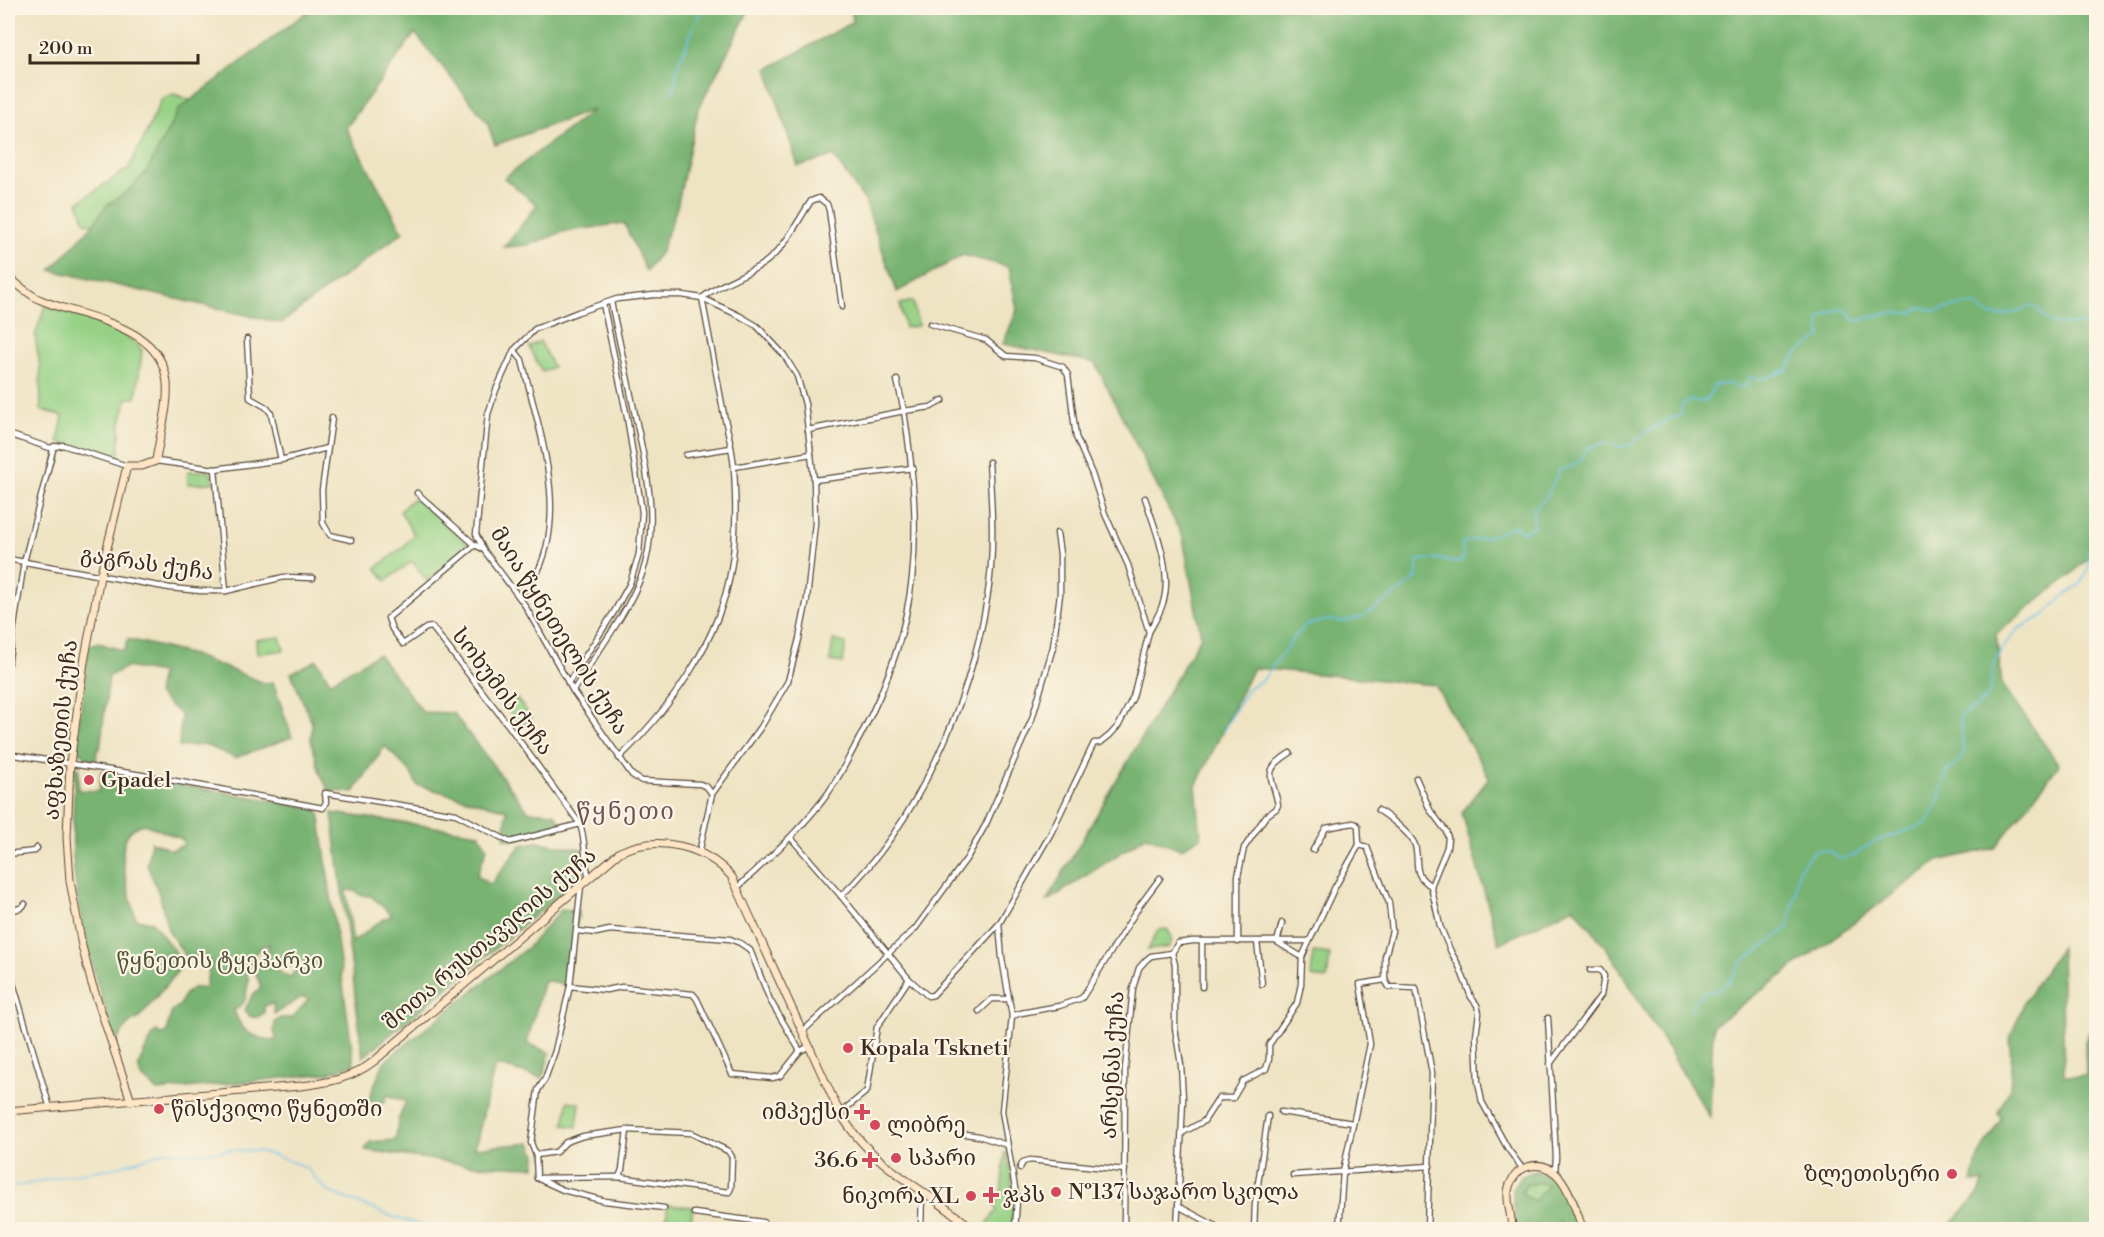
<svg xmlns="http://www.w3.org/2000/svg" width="2104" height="1237" viewBox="0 0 2104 1237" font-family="'Libre Bodoni','Noto Serif Georgian',serif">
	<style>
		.green { fill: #96d185; stroke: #687e52; stroke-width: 1.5 }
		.forest { fill: #78b372; stroke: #5a6e48; stroke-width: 1.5; fill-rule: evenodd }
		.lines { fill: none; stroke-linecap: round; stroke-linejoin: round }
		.stream { stroke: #6dc3ea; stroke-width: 1.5 }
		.street-casing { stroke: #564637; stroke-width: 7 }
		.secondary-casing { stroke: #564637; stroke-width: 9 }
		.street { stroke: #fff; stroke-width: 4.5 }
		.secondary { stroke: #fde5c5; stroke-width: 7 }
		.poi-dot { fill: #d1495b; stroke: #fcf5e5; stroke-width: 2 }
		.labels { text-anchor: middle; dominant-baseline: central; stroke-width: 4.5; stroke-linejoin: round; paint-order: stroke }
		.street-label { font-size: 22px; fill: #3b2a1e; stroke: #fcf5e5 }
		.poi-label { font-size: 22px; fill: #3b2a1e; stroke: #fcf5e5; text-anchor: start }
		.park-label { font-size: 22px; fill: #525438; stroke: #fcf5e5 }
		.neighbourhood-label { font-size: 24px; letter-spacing: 1.5px; fill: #6c5358; stroke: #fcf5e5 }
	</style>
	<rect width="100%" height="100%" fill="#fcf5e5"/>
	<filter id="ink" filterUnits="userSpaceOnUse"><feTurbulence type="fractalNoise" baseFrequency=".0167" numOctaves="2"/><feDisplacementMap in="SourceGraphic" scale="12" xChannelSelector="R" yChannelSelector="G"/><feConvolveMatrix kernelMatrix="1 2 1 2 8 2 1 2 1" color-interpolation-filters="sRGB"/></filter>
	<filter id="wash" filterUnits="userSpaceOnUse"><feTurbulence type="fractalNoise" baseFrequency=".008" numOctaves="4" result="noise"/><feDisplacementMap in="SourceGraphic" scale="24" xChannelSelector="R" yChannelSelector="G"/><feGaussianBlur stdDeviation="1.35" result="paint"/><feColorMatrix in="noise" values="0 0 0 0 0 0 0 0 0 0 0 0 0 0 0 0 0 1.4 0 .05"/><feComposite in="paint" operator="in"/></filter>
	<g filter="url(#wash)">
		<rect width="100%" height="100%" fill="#eee3c2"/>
		<g class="green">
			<path d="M174 94 197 103 218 126 95 225 85 222 78 202 128 169 144 138 162 98Z"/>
			<path d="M913 301 918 326 905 328 900 304Z"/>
			<path d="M45 306C75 316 122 325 142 350L136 398H127L120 427 119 459 58 442 63 416 41 410 40 367 35 336Z"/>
			<path d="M540 341 553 367 542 372 529 347Z"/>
			<path d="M188 471H208L212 475 213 483 188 484Z"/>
			<path d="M419 499 469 545 427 581 412 561 386 581 376 568 402 548 414 535 400 511 411 500Z"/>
			<path d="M280 637 284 650 257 654 256 640Z"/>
			<path d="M833 640 846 643 843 663 830 661Z"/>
			<path d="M516 698 532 718 521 726 505 706Z"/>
			<path d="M1167 929 1172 937 1170 947 1148 950 1158 930Z"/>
			<path d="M1313 952 1330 954 1327 979 1311 977Z"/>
			<path d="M568 1101 580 1103 577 1127 564 1125Z"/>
			<path d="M1005 1152 1007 1153 1015 1200 1011 1229H991L985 1226 997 1210 995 1206 1001 1193Z"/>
			<path d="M1537 1183 1547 1184 1546 1190 1542 1191 1536 1201 1526 1197 1522 1192 1526 1185Z"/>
			<path d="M668 1205 693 1207 691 1222 666 1218Z"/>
		</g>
		<g class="forest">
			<path d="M312 8H750L698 110 677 207 661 252 646 271 624 223 562 232 529 245 504 247 537 205 504 178 593 110 495 145 487 122 415 33 346 128 403 232 281 323 51 270 91 227 106 206 128 191 147 171 179 109Z"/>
			<path d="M851 8H2096V551L2067 578 1996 634 2002 684 2059 765 1995 848 1938 861 1713 1026 1710 1118 1610 953 1574 907 1499 944 1462 813 1489 777 1435 685 1253 668 1196 786 1201 837 1181 849 1146 836 1046 902 1201 636 1183 538 1095 363 1003 344 1017 310 1009 267 963 255 897 292 865 201 833 156 798 166 767 69 853 22Z"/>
			<path d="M128 639 193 655 264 683 273 682 292 737 235 758 206 745 179 747 181 715 157 694 161 673 126 667 109 676 100 749H97L96 762C87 759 84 754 76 749L89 646 99 643 124 651Z"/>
			<path d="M378 654 423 712 453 713 528 811 554 813 563 825 513 840 504 838 507 810 417 785 411 773 385 746 354 792 329 791 320 773 311 740 312 723 291 673 317 660 330 682Z"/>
			<path d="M75 768H79L78 790 99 791 101 771 314 808 319 811 354 1064 329 1073 158 1091C135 1072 134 1072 147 1047 151 1041 151 1035 157 1031L161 1035 168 1031V1024L172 1011 180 1005 184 995 193 988H205L210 965 206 957 185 956 168 930 160 896 147 865 151 842 171 850 184 845 182 839 144 824C138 826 132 828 128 834 115 853 131 898 136 919L152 922 179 957 181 967 138 1019C126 1022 123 1033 116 1042 96 981 76 920 73 855 72 826 74 797 75 768ZM269 944 267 952 269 960 288 967 297 963 299 965 290 978 257 960 251 964 260 984V990L253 994 245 1010 249 1016 257 1018 264 1013V1006L273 1003 274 1014 302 997 309 999 292 1018H281L275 1022 274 1031 276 1038 275 1041C252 1037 241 1033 234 1010 250 1001 244 995 249 980L247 976C248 963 255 948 269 944Z"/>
			<path d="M332 813 479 833 487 848 477 875 490 885 521 845 537 842 581 849 584 875 363 1057ZM346 890 355 891 360 895 371 896 392 915 379 922 353 942Z"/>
			<path d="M562 909 579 911 566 985 544 980 527 1043 550 1053 542 1078 495 1065 475 1148 531 1143 536 1155 535 1167 469 1165 365 1150 370 1142 396 1140 398 1121 406 1101 386 1095 385 1103 368 1101 384 1062 528 947Z"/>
			<path d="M2096 923V1010L2090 959Z"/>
			<path d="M2061 947 2064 1076H2086L2085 1042 2096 1015V1229H1946L1978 1195 1983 1181 1972 1182 1978 1157 2001 1119 1998 1112 2010 1088 2012 1063 2009 1040 2025 1001Z"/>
			<path d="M1537 1171C1565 1174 1571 1207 1579 1229H1559V1221L1548 1229H1517C1515 1204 1501 1178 1537 1171ZM1537 1183 1546 1184V1189L1542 1191 1535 1201 1526 1197 1522 1192 1526 1185Z"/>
		</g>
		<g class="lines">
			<g class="stream">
				<path d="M673 93 679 62 702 8"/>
				<path d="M1223 731 1248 688 1263 680 1296 635 1307 625 1328 620 1343 622 1362 617 1402 590 1417 577V560L1439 559 1450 562H1460L1464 558 1462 543C1470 539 1478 540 1487 537 1497 535 1505 529 1515 526L1523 532 1534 526 1533 509 1546 498 1559 470C1574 467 1581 462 1587 448L1607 442 1619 447 1630 445 1646 433 1671 418 1680 416 1682 405 1692 400 1701 402 1709 397 1715 384 1724 385 1731 383 1736 387 1745 386 1751 377 1763 379 1787 370 1797 353 1821 337 1819 320C1829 313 1835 308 1847 310L1855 320 1860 321C1877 313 1894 312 1913 313L1921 307 1935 311 1963 305H1975C1997 326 2010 311 2034 306L2051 324 2079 325 2096 323"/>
				<path d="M1691 1011 1695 1000 1707 991 1719 990 1731 979 1742 962 1788 928 1794 902 1799 869 1815 850 1829 851 1841 859 1855 855 1873 842 1928 823 1938 802 1947 772 1964 756 1960 716 1976 707 1989 695 1993 667 2001 650 2012 636 2018 629 2045 615 2062 597 2080 585 2088 568V552L2096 545"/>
				<path d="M8 1184 19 1186 68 1175 114 1168 166 1151 200 1153 229 1150 258 1151 282 1158 306 1168 327 1191 393 1217 428 1227 458 1230"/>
			</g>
		</g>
	</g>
	<g filter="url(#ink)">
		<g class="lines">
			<defs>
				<g id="street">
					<path d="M930 324 986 340 1006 356 1035 358 1063 367 1068 375 1076 437 1092 474 1105 514 1128 565 1149 632 1133 697 1119 725 1110 735 1100 743H1094L1051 833 999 924 1002 958 1012 1016 1002 1111 1017 1200 1015 1230"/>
					<path d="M247 339 250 398 266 407 271 413 281 460"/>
					<path d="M514 350 522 360C538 428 571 514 534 579 530 586 524 591 519 597"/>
					<path d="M897 380 904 411 931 407 943 400"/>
					<path d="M332 418 322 490 323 523 330 535 351 540"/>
					<path d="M8 434 50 448 63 445 127 466"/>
					<path d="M686 455 731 448"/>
					<path d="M156 461 215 469 281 460 327 448"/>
					<path d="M734 467 811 454"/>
					<path d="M814 480 913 468"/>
					<path d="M417 493 475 545"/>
					<path d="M1145 498C1155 528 1173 571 1163 603 1160 613 1154 623 1149 632"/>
					<path d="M481 548 475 545 388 618 392 629 403 644 426 628 432 627 508 725 580 824C586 842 584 860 589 878"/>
					<path d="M8 559 170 588 201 591H226L215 469"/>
					<path d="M226 591 284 577 313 578"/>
					<path d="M8 665 24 562 54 446"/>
					<path d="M568 683 614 612 630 583 639 554 642 512 627 417 603 304"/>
					<path d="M573 691C595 654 625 618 641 577 662 523 644 459 633 405 626 370 618 336 611 302"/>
					<path d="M8 754 148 776 323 808 326 802 325 793 456 814 510 842 580 824"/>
					<path d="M619 758C670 709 720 640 731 569 737 537 736 501 734 469 733 451 728 432 724 415 717 376 709 337 702 298 721 282 747 276 767 261 787 245 797 222 811 201L819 198 827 204 829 210 842 307"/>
					<path d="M1416 778 1430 810 1446 831 1448 838 1447 847 1431 886 1440 926 1451 952 1459 966 1471 997 1477 1005 1479 1013 1476 1036 1478 1082 1482 1102 1508 1149 1522 1168"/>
					<path d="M1378 810C1388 816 1411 834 1415 845 1420 864 1411 873 1431 886"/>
					<path d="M791 838 841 896 909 979 928 996 933 995 999 924"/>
					<path d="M1313 850 1326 828 1353 823 1356 824 1358 826 1359 845"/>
					<path d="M699 853 712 794 761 727 788 681 799 639 807 599 815 523 814 480 805 404 797 376 784 355 757 326 740 316 702 298 682 295H654L617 299 578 312 535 329 514 350 496 390 488 414 476 534 483 549 524 604 573 691 632 775 642 781 700 784 707 787 712 794"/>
					<path d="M8 854 35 851 37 848"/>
					<path d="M737 888C767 860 797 833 823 800 838 781 850 755 862 733 921 621 923 534 904 411L808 430"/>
					<path d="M841 896C918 823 970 702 987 599 995 554 992 507 989 462"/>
					<path d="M8 911 21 908 25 904"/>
					<path d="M1282 923 1277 942 1302 957"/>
					<path d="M577 931 596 933 610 930 730 939 740 943 750 950 770 1000 796 1044 800 1051 810 1046"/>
					<path d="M1238 942V876L1244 848 1266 816 1276 809 1278 805C1273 776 1260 772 1290 753"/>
					<path d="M1257 942 1262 984"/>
					<path d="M1172 953 1175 965V1028L1181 1065 1183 1099 1177 1230"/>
					<path d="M8 966 50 1108"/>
					<path d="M570 986 606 990 622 987 693 994 697 999 732 1074 772 1078 780 1076 800 1051"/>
					<path d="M1202 987V941"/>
					<path d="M979 1011 992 999H1009"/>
					<path d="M1012 1016 1021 1013 1059 1006 1082 998 1140 905 1160 878"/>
					<path d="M1548 1018 1556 1157 1555 1173"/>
					<path d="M803 1031 915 929 967 858 986 824 1032 719 1053 647 1060 594V554L1057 533"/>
					<path d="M1550 1064 1601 995 1604 976 1600 970H1590"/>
					<path d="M1281 1112 1353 1123"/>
					<path d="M840 1113 867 1091 877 1027 909 979"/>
					<path d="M1182 1133 1204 1121 1219 1098H1233L1243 1081 1266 1069 1269 1059V1045L1297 1003 1301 984 1302 957 1335 887 1359 845 1367 847 1389 903 1392 931 1385 957V980L1389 987 1416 988 1432 1073 1427 1230"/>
					<path d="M965 1134 979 1136 1007 1145"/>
					<path d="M536 1155 556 1152 566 1142 583 1136 627 1130 691 1133 728 1151 732 1157 731 1188 729 1192 619 1177 537 1178"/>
					<path d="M1020 1168 1023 1162 1030 1160 1125 1170"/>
					<path d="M1293 1175 1430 1166"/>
					<path d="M619 1177 622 1170 627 1130"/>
					<path d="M537 1178 536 1155 531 1143 538 1090 545 1079 555 1051 570 986 581 885"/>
					<path d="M539 1179 563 1190 605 1201 664 1208"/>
					<path d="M1178 1206 1223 1230"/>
					<path d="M694 1213 763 1222 771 1230"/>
					<path d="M921 1230 922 1192"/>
					<path d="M1124 1230 1125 1070 1133 988 1139 968 1146 960 1151 956 1172 953 1178 943 1193 941H1309"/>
					<path d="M1254 1230 1255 1204 1268 1116"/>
					<path d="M1339 1230 1343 1172 1370 1044 1360 984 1385 980"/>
				</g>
				<g id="secondary">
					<path d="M8 276C17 284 29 295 41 300 85 319 162 324 167 383 169 409 159 436 156 461L142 466H127L100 577 84 662 70 763 67 837 70 881 82 946 91 981 131 1101"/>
					<path d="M8 1111 300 1086C326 1083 351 1079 373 1062L620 852C658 834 705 846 732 877L836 1105C857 1148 896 1174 935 1200 949 1210 962 1221 977 1230"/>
					<path d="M1512 1230C1512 1217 1507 1205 1508 1192 1509 1182 1517 1170 1527 1167 1562 1156 1574 1205 1583 1230"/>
				</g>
			</defs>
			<use href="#street" class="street-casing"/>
			<use href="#secondary" class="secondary-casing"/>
			<use href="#street" class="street"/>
			<use href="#secondary" class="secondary"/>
		</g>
	</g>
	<g class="poi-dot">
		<circle cx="89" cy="780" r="6"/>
		<circle cx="848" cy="1048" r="6"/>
		<circle cx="159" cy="1109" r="6"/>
		<path d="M859 1103h6v6h6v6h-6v6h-6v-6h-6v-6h6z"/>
		<circle cx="875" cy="1125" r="6"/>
		<circle cx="896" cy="1158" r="6"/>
		<path d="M867 1151h6v6h6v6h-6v6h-6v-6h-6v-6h6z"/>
		<circle cx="1952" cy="1174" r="6"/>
		<circle cx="1056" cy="1192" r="6"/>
		<path d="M988 1186h6v6h6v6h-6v6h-6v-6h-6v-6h6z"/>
		<circle cx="971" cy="1196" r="6"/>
	</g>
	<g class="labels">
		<g class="street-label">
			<text transform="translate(147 564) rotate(8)">გაგრას ქუჩა</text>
			<text transform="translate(559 631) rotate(58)">მაია წყნეთელის ქუჩა</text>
			<text transform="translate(502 692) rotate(53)">სოხუმის ქუჩა</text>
			<text transform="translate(61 730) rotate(-84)">აფხაზეთის ქუჩა</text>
			<text transform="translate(490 939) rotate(-40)">შოთა რუსთაველის ქუჩა</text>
			<text transform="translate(1113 1065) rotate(-87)">არსენას ქუჩა</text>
		</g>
		<g class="poi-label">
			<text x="101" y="780">Gpadel</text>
			<text x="860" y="1048">Kopala Tskneti</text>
			<text x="171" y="1109">წისქვილი წყნეთში</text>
			<text x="850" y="1112" text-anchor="end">იმპექსი</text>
			<text x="887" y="1125">ლიბრე</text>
			<text x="908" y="1158">სპარი</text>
			<text x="858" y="1160" text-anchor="end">36.6</text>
			<text x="1940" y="1174" text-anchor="end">ზლეთისერი</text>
			<text x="1068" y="1192">№137 საჯარო სკოლა</text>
			<text x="1003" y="1195">ჯპს</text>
			<text x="959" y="1196" text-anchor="end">ნიკორა XL</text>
		</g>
		<g class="park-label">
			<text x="220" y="961">წყნეთის ტყეპარკი</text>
		</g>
		<g class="neighbourhood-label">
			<text x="626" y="812">წყნეთი</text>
		</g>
	</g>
	<rect width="2104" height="1237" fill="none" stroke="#fcf5e5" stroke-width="30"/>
	<path d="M30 54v9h168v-9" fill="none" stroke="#3b2a1e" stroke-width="3"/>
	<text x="39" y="54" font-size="18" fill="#3b2a1e" stroke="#fcf5e5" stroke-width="4.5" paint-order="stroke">200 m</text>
</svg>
